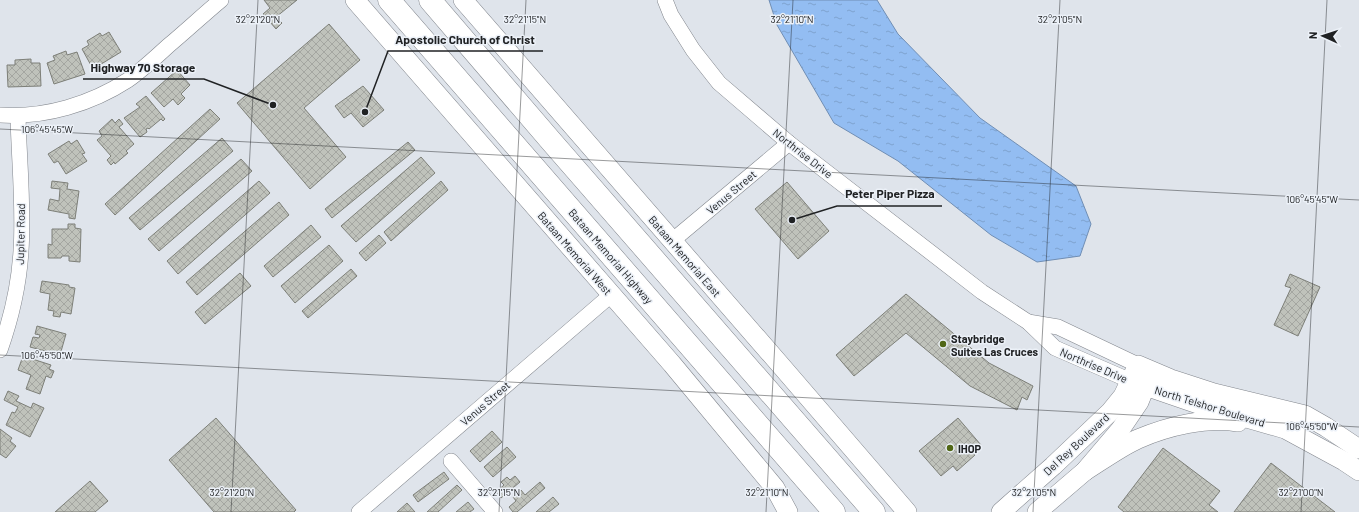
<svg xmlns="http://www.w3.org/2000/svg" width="1359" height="512" viewBox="0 0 1359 512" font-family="Barlow,sans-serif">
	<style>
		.water { fill: url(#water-ripples); stroke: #708eb4 }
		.building { fill: url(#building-cross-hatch); stroke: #7d7f78 }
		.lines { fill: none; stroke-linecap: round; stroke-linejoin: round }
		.minor-casing { stroke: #82868d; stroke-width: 16 }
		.major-casing { stroke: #82868d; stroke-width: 20 }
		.highway-casing { stroke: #82868d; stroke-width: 23 }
		.minor { stroke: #fff; stroke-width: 15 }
		.major { stroke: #fff; stroke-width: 19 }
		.highway { stroke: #fff; stroke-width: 22 }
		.ticks { fill: none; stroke: #202224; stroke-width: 1; stroke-opacity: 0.45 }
		.poi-dot { fill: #516716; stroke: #ecf1f8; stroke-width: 1.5 }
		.labels { text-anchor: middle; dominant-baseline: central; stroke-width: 3; stroke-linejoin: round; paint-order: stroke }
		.street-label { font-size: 11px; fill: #202224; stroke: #ecf1f8 }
		.poi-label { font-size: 11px; font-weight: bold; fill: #202224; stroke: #ecf1f8; text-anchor: start }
		.ticks-label { font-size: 10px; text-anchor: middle; fill: #202224; stroke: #ecf1f8; stroke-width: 3; stroke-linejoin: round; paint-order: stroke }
		.leader { fill: none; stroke: #202224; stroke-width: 1.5 }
		.callout-dot { fill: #202224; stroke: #ecf1f8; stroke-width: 1.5 }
		.callout-label { font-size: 12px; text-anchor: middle; font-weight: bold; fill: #202224; stroke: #ecf1f8; stroke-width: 3; stroke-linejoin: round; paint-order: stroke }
	</style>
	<defs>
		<pattern id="water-ripples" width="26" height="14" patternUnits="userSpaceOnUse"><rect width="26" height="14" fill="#93bdf2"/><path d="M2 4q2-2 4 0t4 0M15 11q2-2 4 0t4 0" fill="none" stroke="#7ea2cf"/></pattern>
		<pattern id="building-cross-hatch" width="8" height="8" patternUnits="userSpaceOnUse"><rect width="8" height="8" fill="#bfc2bb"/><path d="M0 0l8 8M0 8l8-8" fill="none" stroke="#a4a6a1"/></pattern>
	</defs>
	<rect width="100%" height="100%" fill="#dfe4eb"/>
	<path class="water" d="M769 0H877L898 34 980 118 1076 186 1091 224 1080 256 1037 262 991 235 898 161 834 123 777 25Z"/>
	<g class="building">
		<path d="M264 0H297L276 17 282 23 276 29 263 14 270 8Z"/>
		<path d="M329 24 360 60 304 108 346 157 310 189 237 103Z"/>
		<path d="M109 32 121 52 93 69 82 49 89 45 87 41 100 33 102 36Z"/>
		<path d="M66 51 67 55 77 52 85 74 54 84 47 63 55 60 53 56Z"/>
		<path d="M31 59V63H40L41 86 8 87 7 65H15V60Z"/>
		<path d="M177 70 190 85 181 94 185 98 178 105 173 99 164 107 151 93Z"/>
		<path d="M363 86 384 110 363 127 351 113 344 118 335 106Z"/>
		<path d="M146 96 165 119 163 121 161 119 149 129 148 128 146 129 147 132 140 137 124 118 140 107 136 104Z"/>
		<path d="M210 109 220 119 115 215 105 204Z"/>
		<path d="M112 119 115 123 119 119 123 124 119 127 134 144 126 151 128 153 115 164 114 162 111 165 107 160 111 156 97 140 102 136 99 131Z"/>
		<path d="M222 138 233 151 140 230 129 218Z"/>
		<path d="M77 140 85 153 82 154 87 161 66 174 58 161 54 163 48 154 69 141 71 144Z"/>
		<path d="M408 142 415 150 332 218 325 209Z"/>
		<path d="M421 157 435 173 356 242 341 226Z"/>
		<path d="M241 159 252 171 159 251 148 239Z"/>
		<path d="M52 181 68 183 67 189 79 191 75 219 69 218V214L48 210 50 199 59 201 60 189 51 188Z"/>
		<path d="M259 181 270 193 178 274 167 261Z"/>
		<path d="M441 181 448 190 391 241 384 232Z"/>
		<path d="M787 182 829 231 798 259 755 209Z"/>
		<path d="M279 202 289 215 197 295 186 282Z"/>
		<path d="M68 224H75V228L81 229 80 262 69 261V256H62L61 258H48V244L52 245V229H68Z"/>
		<path d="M311 225 321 237 273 277 264 266Z"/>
		<path d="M379 235 386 243 366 261 359 253Z"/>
		<path d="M329 245 343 261 295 303 281 286Z"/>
		<path d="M351 269 357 276 308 318 302 311Z"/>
		<path d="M240 273 251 286 205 324 195 312Z"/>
		<path d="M1290 274 1320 287 1298 336 1274 325 1291 288 1285 286Z"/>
		<path d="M42 281 69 285V287L75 288 71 314 61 312 60 317 53 316 54 311 48 310 50 294 40 292Z"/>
		<path d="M906 294 989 363 1033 386 1027 400 1022 397 1017 410 970 386 906 333 854 376 836 355Z"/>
		<path d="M37 326 66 334 60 355 30 347 33 337 39 338 40 335 35 334Z"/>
		<path d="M23 356 51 365 49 369 54 371 51 378 46 376 40 394 26 389 31 375 18 370Z"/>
		<path d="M8 391 19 396 16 401 31 408 33 403 44 408 30 437 6 425 12 412 15 413 18 407 4 400Z"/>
		<path d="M216 418 296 510 294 512H214L169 460Z"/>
		<path d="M958 418 981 445 972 452 975 455 957 471 953 466 941 476 919 451Z"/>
		<path d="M0 429 12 438 10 441 16 446 6 458 0 454Z"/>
		<path d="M492 431 502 442 480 462 470 451Z"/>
		<path d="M507 447 516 457 493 477 484 467Z"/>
		<path d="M1163 448 1220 491 1209 505 1218 512H1124L1118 507Z"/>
		<path d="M1271 463 1335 512H1234Z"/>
		<path d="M444 472 449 479 418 502 413 495Z"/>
		<path d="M515 476 520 482 501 498 496 492 504 485 501 482 507 477 510 480Z"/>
		<path d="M90 481 108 501 95 512H55Z"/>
		<path d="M540 482 545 488 517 512H513L509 507 516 501 513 497 521 490 525 495Z"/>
		<path d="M457 485 462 490 438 512H427Z"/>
		<path d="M553 497 559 504 549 512H536Z"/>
		<path d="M468 502 474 509 470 512H456Z"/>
		<path d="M407 503 415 512H397Z"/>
	</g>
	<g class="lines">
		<defs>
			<g id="minor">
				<path d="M665 0 671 15 693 50 719 83 789 143 982 292 1028 322 1055 348 1131 381"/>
				<path d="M0 115C45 118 91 104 128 80 142 70 155 58 168 46 186 31 203 15 221 0"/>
				<path d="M672 241 789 143"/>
				<path d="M1028 322 1058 327 1138 365"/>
				<path d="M0 350C11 319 19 285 21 251 24 206 19 161 18 116"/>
				<path d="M451 461 495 512"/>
				<path d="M359 512 611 295"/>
			</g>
			<g id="major">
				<path d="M355 0 672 364 775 488 788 512"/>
				<path d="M463 0 783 368 907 512"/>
				<path d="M1131 381 1198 404 1285 429 1344 461 1359 471"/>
				<path d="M1085 471C1101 461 1122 446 1138 439 1168 426 1206 417 1238 422"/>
				<path d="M1001 512 1053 466 1110 412 1123 396 1138 365 1171 379 1214 393 1305 415 1326 427 1359 449"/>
				<path d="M1037 512 1085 471 1120 430 1139 402 1150 375"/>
			</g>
			<g id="highway">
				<path d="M389 0 834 512"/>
				<path d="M430 0 551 141 874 512"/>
			</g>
		</defs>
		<use href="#minor" class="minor-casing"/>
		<use href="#major" class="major-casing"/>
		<use href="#highway" class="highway-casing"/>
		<use href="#minor" class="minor"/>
		<use href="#major" class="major"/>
		<use href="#highway" class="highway"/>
	</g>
	<path class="ticks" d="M0 129 1359 200M0 355 1359 427M231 512 258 0M499 512 526 0M766 512 793 0M1033 512 1060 0M1301 512 1327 0"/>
	<g class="poi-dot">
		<circle cx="943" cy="344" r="4"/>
		<circle cx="950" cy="448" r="4"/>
	</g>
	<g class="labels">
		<g class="street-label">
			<text transform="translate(803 153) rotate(38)">Northrise Drive</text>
			<text transform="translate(731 192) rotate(-40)">Venus Street</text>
			<text transform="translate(20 234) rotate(-89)">Jupiter Road</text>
			<text transform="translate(575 253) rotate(49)">Bataan Memorial West</text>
			<text transform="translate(611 256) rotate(49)">Bataan Memorial Highway</text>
			<text transform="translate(685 256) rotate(49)">Bataan Memorial East</text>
			<text transform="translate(1094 365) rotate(23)">Northrise Drive</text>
			<text transform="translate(485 403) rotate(-41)">Venus Street</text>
			<text transform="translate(1210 406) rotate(17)">North Telshor Boulevard</text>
			<text transform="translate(1076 444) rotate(-43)">Del Rey Boulevard</text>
		</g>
		<g class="poi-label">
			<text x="951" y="338">Staybridge<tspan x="951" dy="13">Suites Las Cruces</tspan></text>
			<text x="958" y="448">IHOP</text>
		</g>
	</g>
	<g class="ticks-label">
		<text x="258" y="23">32°21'20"N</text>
		<text x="525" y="23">32°21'15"N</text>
		<text x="792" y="23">32°21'10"N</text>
		<text x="1060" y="23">32°21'05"N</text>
		<text x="47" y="133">106°45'45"W</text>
		<text x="1312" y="203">106°45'45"W</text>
		<text x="47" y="359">106°45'50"W</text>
		<text x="1312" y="430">106°45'50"W</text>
		<text x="232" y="496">32°21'20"N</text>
		<text x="499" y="496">32°21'15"N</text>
		<text x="767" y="496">32°21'10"N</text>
		<text x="1034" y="496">32°21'05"N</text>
		<text x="1301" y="496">32°21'00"N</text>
	</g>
	<path class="leader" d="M365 112L388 51H543M273 105L204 79H83M792 220L837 206H942"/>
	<g class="callout-dot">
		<circle cx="365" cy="112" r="4"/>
		<circle cx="273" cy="105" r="4"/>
		<circle cx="792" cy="220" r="4"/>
	</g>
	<g class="callout-label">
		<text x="465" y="44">Apostolic Church of Christ</text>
		<text x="143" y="72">Highway 70 Storage</text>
		<text x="890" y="198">Peter Piper Pizza</text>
	</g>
	<g transform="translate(1323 36) rotate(273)" stroke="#ecf1f8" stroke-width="3" paint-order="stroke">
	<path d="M0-3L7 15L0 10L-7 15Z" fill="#202224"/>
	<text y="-6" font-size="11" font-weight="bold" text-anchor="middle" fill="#202224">N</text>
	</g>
</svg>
